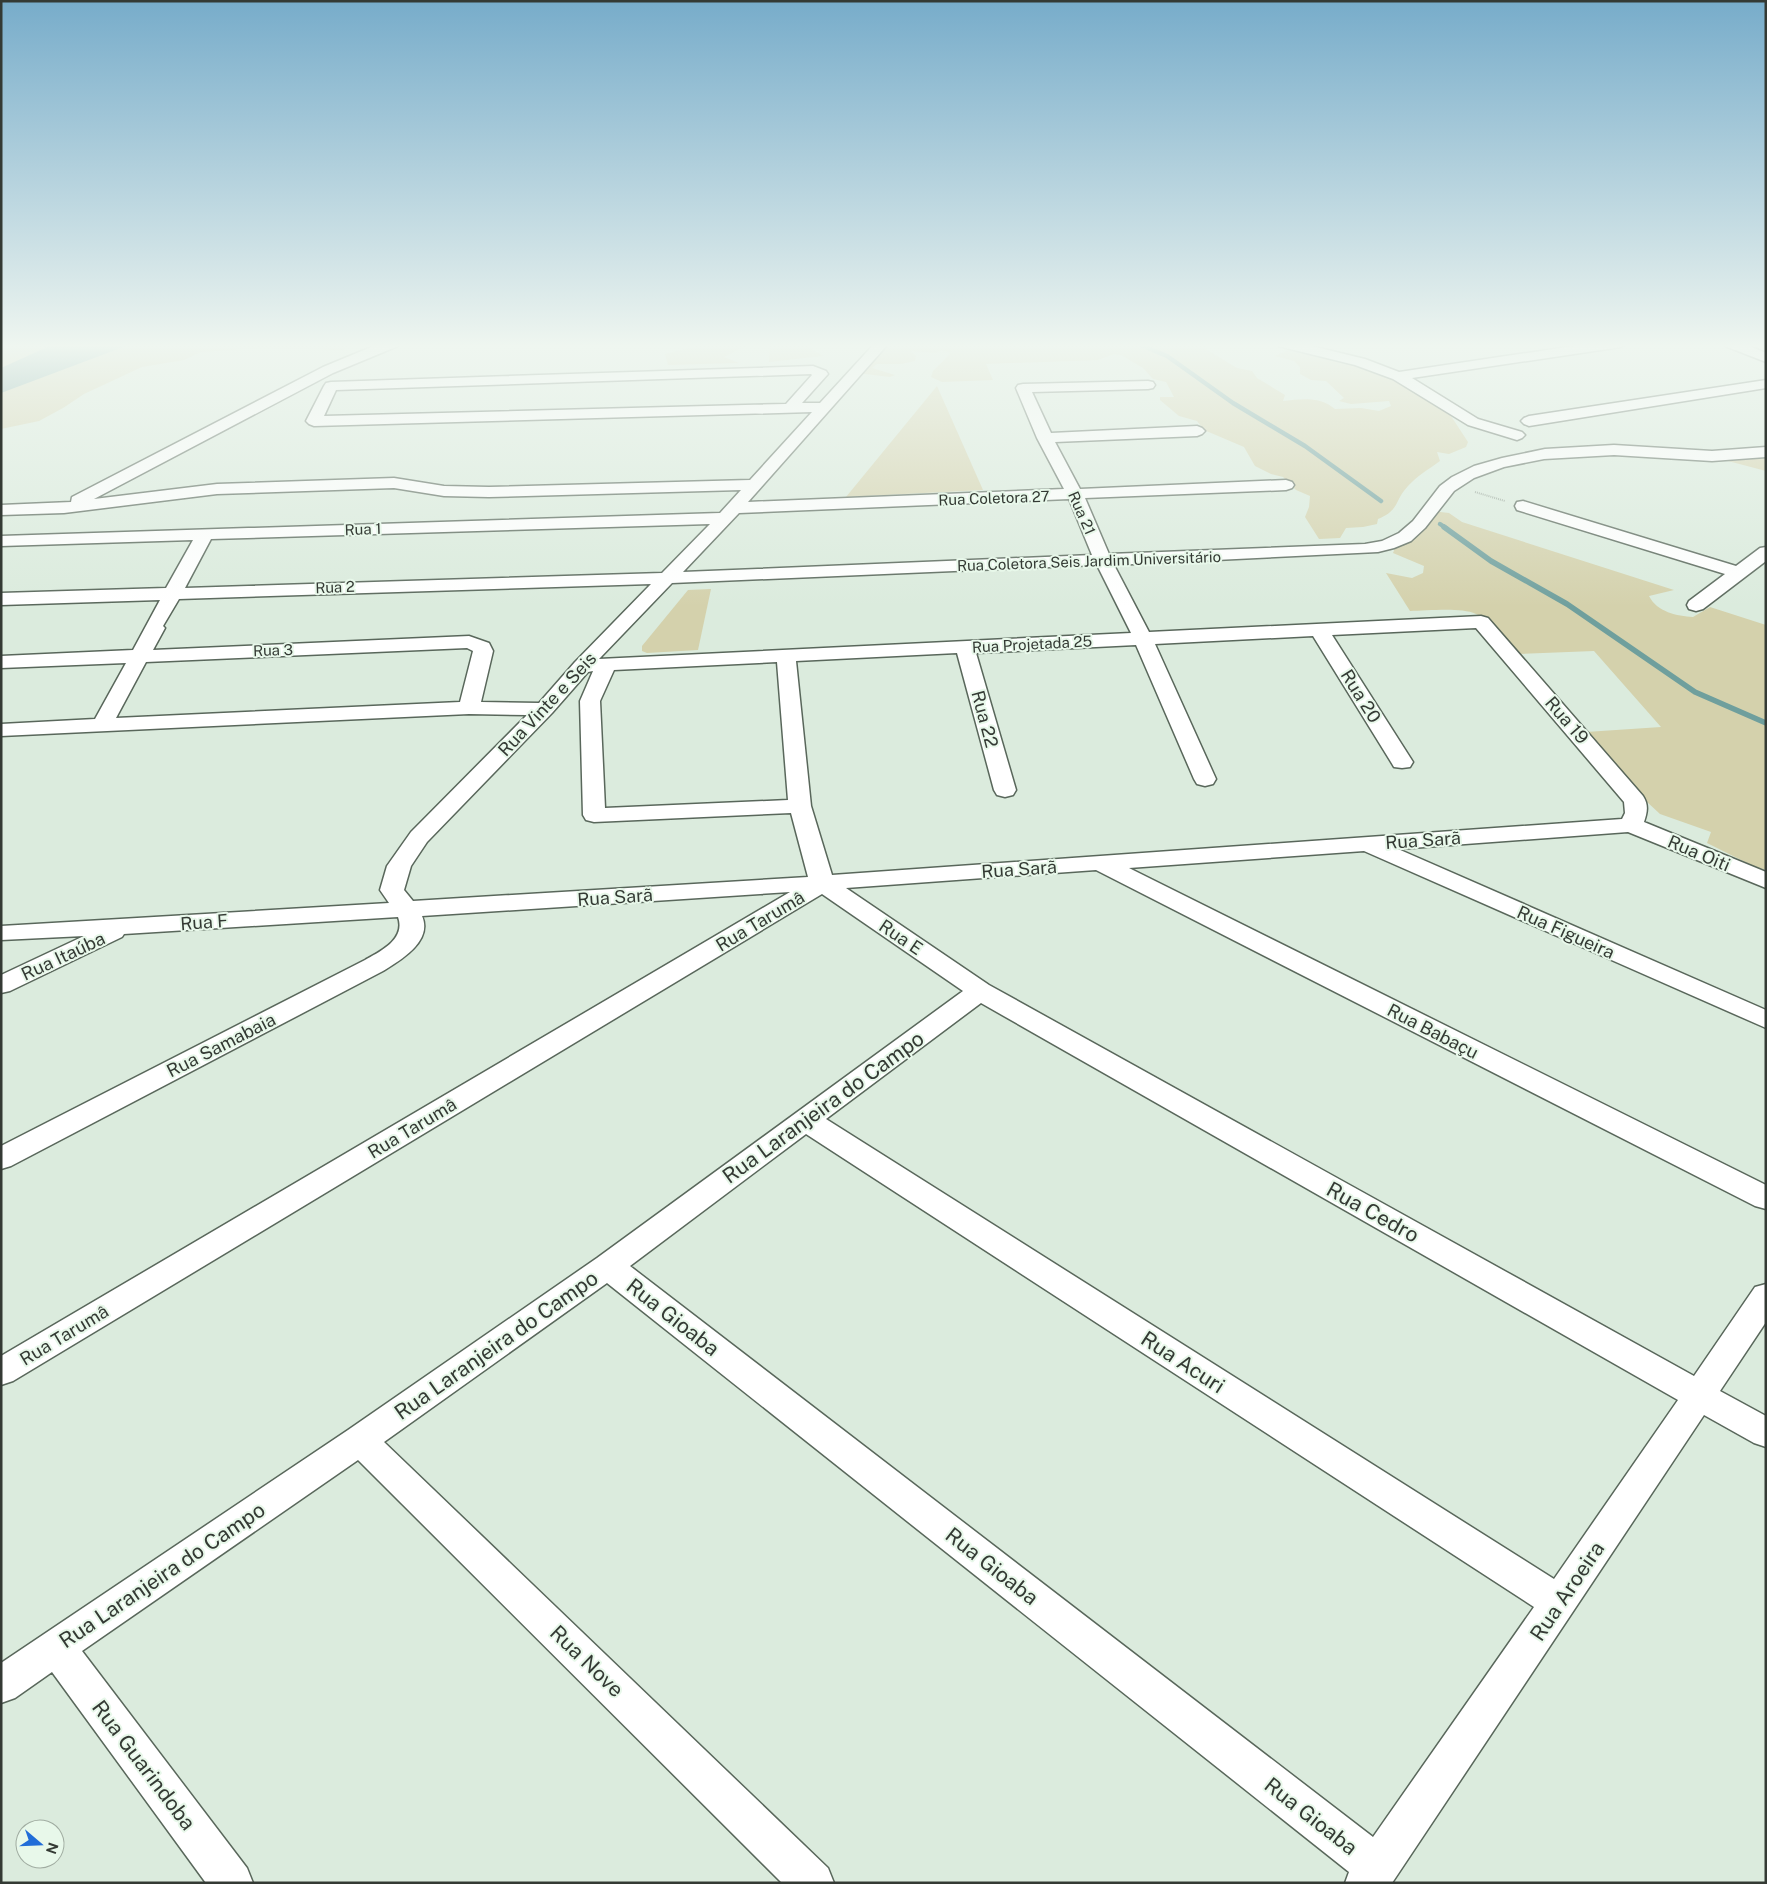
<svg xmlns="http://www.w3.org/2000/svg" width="1767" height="1884" viewBox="0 0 1767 1884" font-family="'Public Sans',sans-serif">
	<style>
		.green { fill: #d4d1ac }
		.water { fill: #6f9f9d }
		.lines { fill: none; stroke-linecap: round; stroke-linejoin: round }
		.stream-far1 { stroke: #6f9f9d; stroke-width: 4.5 }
		.stream { stroke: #6f9f9d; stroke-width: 5.5 }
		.minor-casing { stroke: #59675b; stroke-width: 3 }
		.path { stroke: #9ca89d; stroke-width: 2; stroke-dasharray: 1 1; stroke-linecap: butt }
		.minor { fill: #fff; fill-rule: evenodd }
		.labels { text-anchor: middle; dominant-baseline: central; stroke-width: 4; stroke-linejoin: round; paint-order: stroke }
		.far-street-label { font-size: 15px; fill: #343a34; stroke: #e8f8ea }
		.street-label { font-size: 18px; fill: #343a34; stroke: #e8f8ea }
		.near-street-label { font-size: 21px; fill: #343a34; stroke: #e8f8ea }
	</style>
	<rect width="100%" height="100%" fill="#dbebdd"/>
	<g class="green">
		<path d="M1 343H356L343 350 260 348 201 352 184 360 142 367 84 394 63 408 39 421 1 429Z"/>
		<path d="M697 343H751L724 357 739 363 668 365 665 354 693 347Z"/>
		<path d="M774 343H802L823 356 769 362 770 346Z"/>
		<path d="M883 343H1231L1205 346 1204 348 1237 368 1252 371 1257 378 1285 395 1283 401C1301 399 1320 396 1335 409L1361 408 1379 411 1391 406 1389 401 1351 404 1339 401 1344 398 1326 381 1311 380 1300 374V367L1294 361 1275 356 1292 348 1369 367 1405 386 1451 416 1468 442 1466 447 1449 454 1437 452 1440 461C1429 469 1417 476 1408 486 1394 501 1400 510 1378 519L1377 524 1363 527 1346 528 1340 538 1319 539 1305 517 1309 507 1310 496 1296 490 1283 477 1271 474 1255 466 1244 447 1204 430 1197 421 1179 416 1160 400V397H1174L1166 382 1153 379 1143 368 1121 355 1114 354 1098 360 986 364 993 380 942 382 931 377 933 371 950 354 949 352 941 350 936 353 911 351 916 356 915 361 901 364H877L872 368 895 375 890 377 857 373Z"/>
		<path d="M937 386 983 490 846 497Z"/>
		<path d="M1766 458V471L1728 461Z"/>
		<path d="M1432 511 1449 513 1462 522 1674 590 1649 596C1657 612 1677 616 1693 617L1710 607 1766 625V870L1751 865 1707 843 1711 832 1660 814 1632 788 1586 732 1661 727 1594 651 1518 654C1507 643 1490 619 1476 614 1460 607 1428 611 1410 611L1386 573 1412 578 1423 573 1424 566 1393 553 1395 548 1422 531Z"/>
		<path d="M711 589 698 650 647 653 642 651V646L688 590Z"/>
	</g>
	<path class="water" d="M56 343H134L1 393V368Z"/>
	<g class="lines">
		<g class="stream-far1">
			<path d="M1136 343 1167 356 1233 403 1305 446 1381 501"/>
			<path d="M1440 524 1446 528"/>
		</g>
		<path class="stream" d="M1444 527 1491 561 1567 604 1695 692 1766 723"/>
		<defs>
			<g id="minor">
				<path d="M381 343H400L398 346 333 373 94 499 217 484 394 478 444 486 489 487 750 480 812 412 314 426 309 424 306 421 324 386 326 383 331 382 813 366 826 371 828 374 802 403H820L875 343H889L748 502 1064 489 1037 438 1016 388 1018 385 1023 384 1148 381 1153 382 1155 385 1153 388 1148 389 1032 392 1051 433 1197 426 1202 428 1205 431 1202 434 1197 436 1055 442 1080 489 1286 480 1292 482 1294 485 1292 488 1286 490 1085 498 1109 554 1365 544 1382 541 1399 533 1413 521 1440 486 1452 477 1474 466 1502 458 1545 449 1614 445 1712 451 1766 447V457L1712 461 1614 455 1544 459 1504 467 1474 478 1454 491 1425 528 1411 541 1394 548 1378 552 1114 565 1149 632 1481 616 1488 618 1643 796C1649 805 1647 813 1644 822L1766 872V888L1628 832 1398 849 1766 1010V1028L1364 851 1129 868 1766 1185V1209L1755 1206 1096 870 846 888 989 985 1694 1376 1755 1287 1766 1284V1322L1720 1391 1766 1416V1447L1754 1443 1704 1415 1392 1883H1345L1349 1872 607 1283 384 1442 828 1868 834 1883H782L358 1460 82 1651 247 1868 253 1883H206L52 1672 15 1698 1 1703V1663L348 1430 597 1258 963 991 822 894 13 1381 1 1385V1356L790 892 422 916C433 941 401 960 383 971L11 1166 1 1169V1146L365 960C381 951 406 939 398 917L124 934 122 937 10 991 1 993V975L84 936 1 940V926L389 903 380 890 387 866 411 832 527 715 469 714 1 736V724L95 719 126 663 1 668V656L133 650 160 600 1 605V593L166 588 193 540 1 546V536L720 513 741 490 489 497 444 496 394 488 217 494 64 513 1 515V505L71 502 72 497 323 367ZM811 374 812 375 786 404 324 416 336 390ZM1069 499 1092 555 683 572 739 513ZM710 524 662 573 185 588 211 539ZM1097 565 1131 633 599 659 672 583ZM651 584 575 662 539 703 481 702 493 651 489 643 469 636 153 650 165 628 163 626 179 599ZM1476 628 1624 802 1625 813 1622 819 832 875 811 806 796 661 957 653 994 790 997 795 1005 797 1013 795 1016 790 976 653 1136 645 1194 779 1197 784 1205 786 1213 784 1216 779 1155 644 1313 636 1391 762 1394 767 1402 768 1410 767 1413 762 1332 635ZM467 648 473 651 460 702 116 718 146 662ZM777 662 788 800 605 808 600 701 614 670ZM593 671 580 701 583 815 586 820 594 822 791 813 808 877 413 901 404 890 411 866 427 842 552 713 588 672ZM981 1003 1678 1400 1554 1579 826 1119ZM806 1134 1534 1607 1373 1837 630 1266Z"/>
				<path d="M1276 343H1299L1365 359 1399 372 1594 343H1628L1621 347 1412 378 1478 419 1522 432 1525 435 1522 438 1517 440 1468 425 1393 379 1355 365 1278 346Z"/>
				<path d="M1723 343H1742L1766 353V362L1725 346Z"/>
				<path d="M1766 380V388L1529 426 1524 424 1521 421 1524 418 1529 416Z"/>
				<path d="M1523 501 1736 566 1760 548 1766 547V561L1703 609 1696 611 1689 609 1687 605 1689 601 1725 574 1517 510 1515 506 1517 502Z"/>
			</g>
		</defs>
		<use href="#minor" class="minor-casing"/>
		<path class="path" d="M1475 492 1505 501"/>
		<use href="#minor" class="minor"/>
	</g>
	<linearGradient id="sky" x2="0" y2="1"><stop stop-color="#77acca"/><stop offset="0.57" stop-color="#eff6f0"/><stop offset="1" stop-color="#eff6f0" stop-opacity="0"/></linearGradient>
	<rect width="1767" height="607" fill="url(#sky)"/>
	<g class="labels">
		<g class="far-street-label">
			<text transform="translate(994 498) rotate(-2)">Rua Coletora 27</text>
			<text transform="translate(1082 513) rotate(66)">Rua 21</text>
			<text transform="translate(363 529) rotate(-2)">Rua 1</text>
			<text transform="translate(1089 561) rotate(-2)">Rua Coletora Seis Jardim Universitário</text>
			<text transform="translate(335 587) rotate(-2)">Rua 2</text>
			<text transform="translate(1032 644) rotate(-3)">Rua Projetada 25</text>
			<text transform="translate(273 650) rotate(-2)">Rua 3</text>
		</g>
		<g class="street-label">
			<text transform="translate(1361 696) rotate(58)">Rua 20</text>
			<text transform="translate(547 704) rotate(-47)">Rua Vinte e Seis</text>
			<text transform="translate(985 719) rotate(75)">Rua 22</text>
			<text transform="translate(1567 720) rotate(49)">Rua 19</text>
			<text transform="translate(1423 840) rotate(-4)">Rua Sarã</text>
			<text transform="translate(1699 853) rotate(23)">Rua Oiti</text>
			<text transform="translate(1019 869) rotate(-4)">Rua Sarã</text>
			<text transform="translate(615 897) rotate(-4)">Rua Sarã</text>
			<text transform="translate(760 921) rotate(-31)">Rua Tarumâ</text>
			<text transform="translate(204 922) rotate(-4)">Rua F</text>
			<text transform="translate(1566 932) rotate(24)">Rua Figueira</text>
			<text transform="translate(901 937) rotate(34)">Rua E</text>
			<text transform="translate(63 956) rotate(-25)">Rua Itaúba</text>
			<text transform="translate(1433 1031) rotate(27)">Rua Babaçu</text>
			<text transform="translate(221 1045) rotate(-27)">Rua Samabaia</text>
			<text transform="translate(412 1128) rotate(-31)">Rua Tarumâ</text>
			<text transform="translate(64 1335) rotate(-31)">Rua Tarumâ</text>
		</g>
		<g class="near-street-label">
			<text transform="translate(823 1107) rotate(-36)">Rua Laranjeira do Campo</text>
			<text transform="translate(1373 1212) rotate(29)">Rua Cedro</text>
			<text transform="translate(673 1317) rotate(38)">Rua Gioaba</text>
			<text transform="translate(496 1345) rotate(-35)">Rua Laranjeira do Campo</text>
			<text transform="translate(1183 1362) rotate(33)">Rua Acuri</text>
			<text transform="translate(992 1566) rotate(38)">Rua Gioaba</text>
			<text transform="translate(162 1575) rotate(-34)">Rua Laranjeira do Campo</text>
			<text transform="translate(1567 1591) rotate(-56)">Rua Aroeira</text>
			<text transform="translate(587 1661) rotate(44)">Rua Nove</text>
			<text transform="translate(144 1765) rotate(53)">Rua Guarindoba</text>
			<text transform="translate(1311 1816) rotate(38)">Rua Gioaba</text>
		</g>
	</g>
	<rect width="1767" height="1884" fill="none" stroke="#343a34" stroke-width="5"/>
	<g transform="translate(40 1844) rotate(109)"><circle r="24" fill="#e8f8ea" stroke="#a0aca1"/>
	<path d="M0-4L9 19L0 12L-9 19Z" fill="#216dd8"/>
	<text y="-8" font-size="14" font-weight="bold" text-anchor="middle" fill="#343a34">N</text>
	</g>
</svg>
